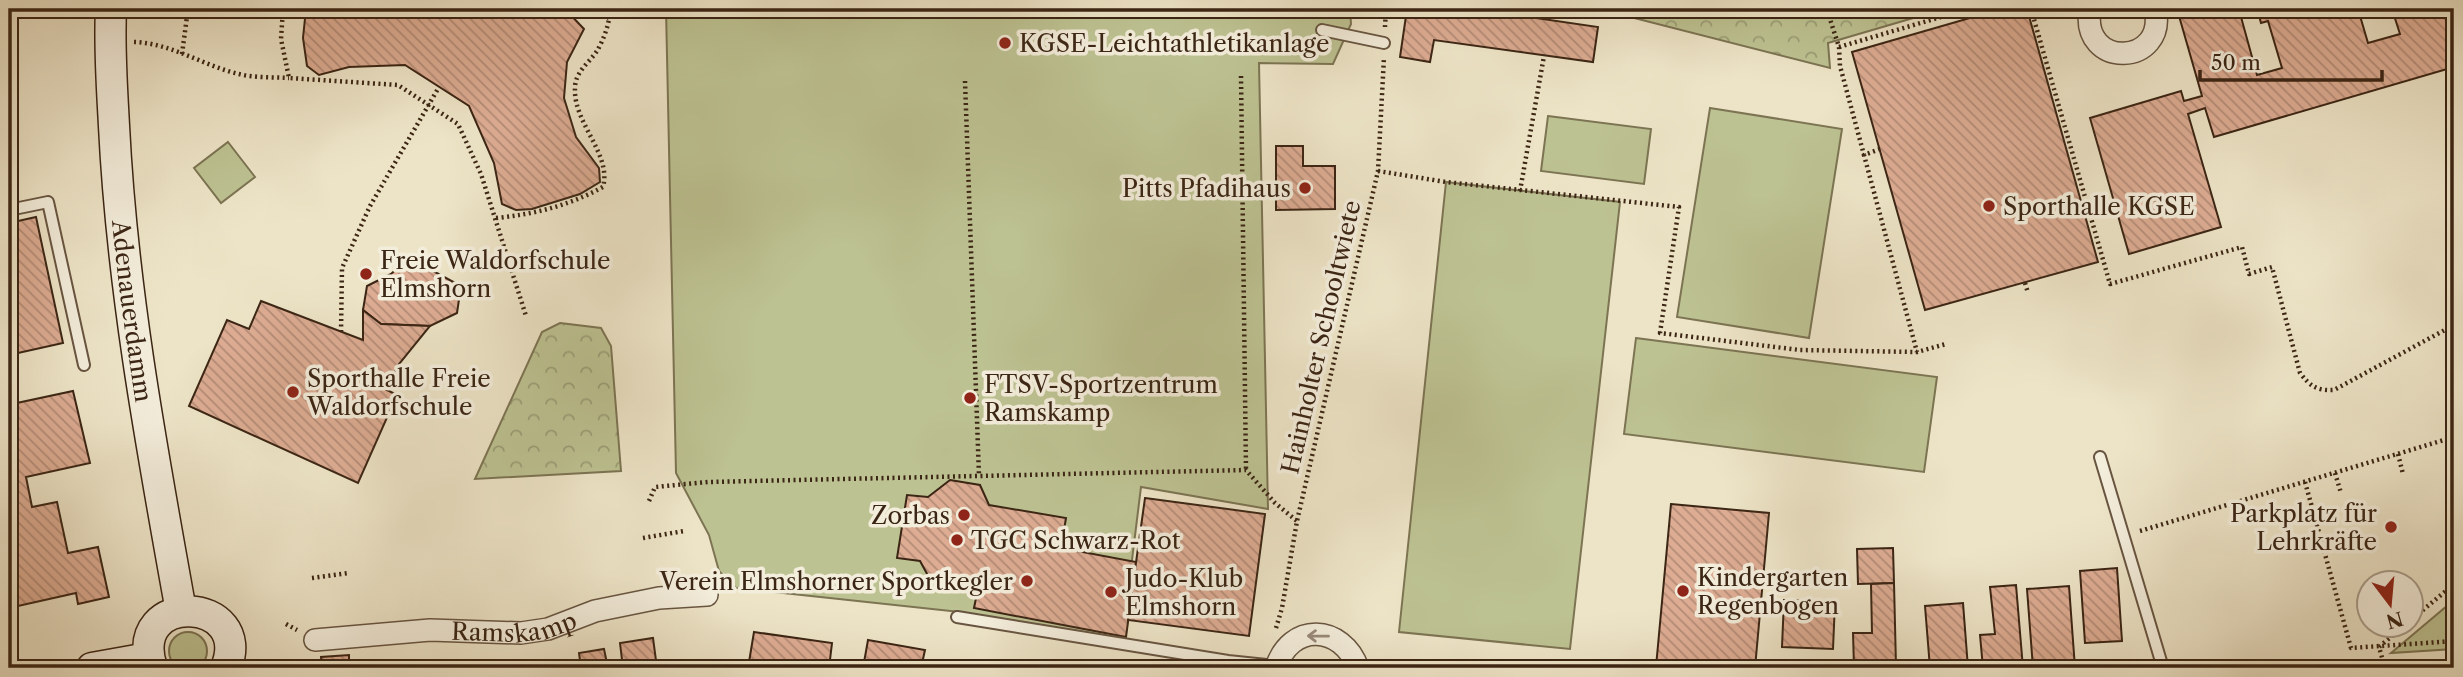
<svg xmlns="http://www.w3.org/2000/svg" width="2463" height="677" viewBox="0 0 2463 677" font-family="'Libre Caslon Text',serif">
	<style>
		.green { fill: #bdc292; stroke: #7c7453; stroke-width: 2 }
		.forest { fill: url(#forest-crowns); stroke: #7c7453; stroke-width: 2 }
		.building { fill: url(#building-back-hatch); stroke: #3b2514; stroke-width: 2; fill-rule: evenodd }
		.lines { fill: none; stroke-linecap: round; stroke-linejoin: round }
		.lane-casing { stroke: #685541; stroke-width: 14 }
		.street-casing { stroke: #685541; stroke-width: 24 }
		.secondary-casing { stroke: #3b2514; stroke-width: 33 }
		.path { stroke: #3b2514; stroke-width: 4.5; stroke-dasharray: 2 3.5; stroke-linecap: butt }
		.lane { stroke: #f3eddb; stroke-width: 10 }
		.street { stroke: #f3eddb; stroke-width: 21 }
		.secondary { stroke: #f3eddb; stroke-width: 30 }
		.oneway { stroke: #978978 }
		.poi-dot { fill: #8f2418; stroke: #f3eddb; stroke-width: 2.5 }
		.labels { text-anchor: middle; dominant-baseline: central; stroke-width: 7; stroke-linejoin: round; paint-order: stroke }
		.poi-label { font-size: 24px; fill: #3b2514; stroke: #f3eddb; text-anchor: start }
		.street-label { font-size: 24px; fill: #3b2514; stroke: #f3eddb }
	</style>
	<defs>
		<pattern id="forest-crowns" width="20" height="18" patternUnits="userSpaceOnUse" patternTransform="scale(1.75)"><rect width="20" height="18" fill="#bdc292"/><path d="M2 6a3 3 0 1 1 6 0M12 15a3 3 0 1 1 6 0" fill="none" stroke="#9b9d76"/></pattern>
		<pattern id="building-back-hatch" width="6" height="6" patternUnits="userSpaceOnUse" patternTransform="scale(1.75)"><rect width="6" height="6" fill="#ddac93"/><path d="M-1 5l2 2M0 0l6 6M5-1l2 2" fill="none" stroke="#b48c77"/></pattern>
	</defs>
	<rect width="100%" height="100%" fill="#ede4c7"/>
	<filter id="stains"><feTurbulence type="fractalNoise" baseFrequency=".00286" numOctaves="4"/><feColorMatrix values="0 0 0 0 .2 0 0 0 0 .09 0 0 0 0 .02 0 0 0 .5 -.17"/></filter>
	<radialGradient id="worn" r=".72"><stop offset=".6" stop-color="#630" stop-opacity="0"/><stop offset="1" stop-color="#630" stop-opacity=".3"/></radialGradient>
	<g class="green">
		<path d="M666 9H1350L1351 24 1333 64 1259 63 1268 509 1141 487 1122 641 960 612 736 588 719 571 709 535 676 473Z"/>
		<path d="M1710 108 1842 129 1809 338 1677 317Z"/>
		<path d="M1548 116 1651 129 1644 184 1541 171Z"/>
		<path d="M228 142 255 177 221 203 194 168Z"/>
		<path d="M1446 182 1620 202 1570 649 1399 632Z"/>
		<path d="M1636 338 1937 377 1924 472 1624 434Z"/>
		<path d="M2454 600V649L2391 653Z"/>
		<circle cx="188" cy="651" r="19"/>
	</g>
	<g class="forest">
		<path d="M1599 9H1944L1828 43 1830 68Z"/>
		<path d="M560 323 601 328 611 346 621 471 475 479 542 332Z"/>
	</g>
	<g class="building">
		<path d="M306 9H565L584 29 567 62 564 98 576 137 599 168 600 182 580 194 532 209 516 210 502 204 494 163 469 106 405 65 349 67 319 75 307 66 303 38Z"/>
		<path d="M1407 9H1473L1598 27 1593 62 1434 40 1430 62 1400 57Z"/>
		<path d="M2001 9H2027L2098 262 1925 310 1852 52Z"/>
		<path d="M2177 9H2358L2368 43 2400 34 2392 9H2454V67L2214 137 2205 108 2188 114 2221 227 2129 254 2090 118 2181 91 2184 101 2202 96ZM2258 12 2261 23 2268 21 2282 68 2257 75 2241 17Z"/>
		<path d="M1276 146H1303V166H1335V209L1276 210Z"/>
		<path d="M36 217 63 343 9 355V223Z"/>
		<path d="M409 258 461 286 457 313 430 326 381 324 363 310 367 286 391 274Z"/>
		<path d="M261 301 363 340V310L381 324 430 326 399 364 385 389 397 395 358 483 189 406 227 320 249 329Z"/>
		<path d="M9 390 12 404 73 391 90 463 26 477 32 507 57 502 68 553 98 547 109 597 78 604 76 593 9 608Z"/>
		<path d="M950 480 980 485 989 505 1066 518 1061 548 1136 562 1126 637 974 608 980 579 963 587 931 581 920 561 897 558 907 495 928 497Z"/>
		<path d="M1145 498 1265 514 1249 636 1128 620Z"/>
		<path d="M1671 504 1769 513 1755 668 1656 667Z"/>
		<path d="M1893 548 1894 583 1858 584 1857 549Z"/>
		<path d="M2117 568 2122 641 2085 643 2080 571Z"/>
		<path d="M1894 583 1896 666 1854 667 1853 633H1872L1871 584Z"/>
		<path d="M2016 585 2023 668H1983L1980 635 1995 634 1990 587Z"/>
		<path d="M2069 586 2075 668H2033L2027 589Z"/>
		<path d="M1784 600 1835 602 1833 649 1782 647Z"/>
		<path d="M1963 603 1968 668H1930L1925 606Z"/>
		<path d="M754 632 832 643 829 668H748Z"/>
		<path d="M653 638 657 668H623L620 643Z"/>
		<path d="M868 640 925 650 921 668H863Z"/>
		<path d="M604 649 608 668H581L579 653Z"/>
		<path d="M349 655V668H322L321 657Z"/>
	</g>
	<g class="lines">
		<defs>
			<g id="lane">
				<path d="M1322 30 1384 43"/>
				<path d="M9 210 48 202 84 365"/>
				<path d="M2100 457 2163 668"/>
				<path d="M957 617 1228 661 1276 666"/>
			</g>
			<g id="street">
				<path d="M2090 9C2080 70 2168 66 2155 9"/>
				<path id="s1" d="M315 640 430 630 521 633 548 629 595 611 659 598 707 595"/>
				<path d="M1276 668C1290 622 1342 624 1358 668"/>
			</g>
			<g id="secondary">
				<path id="s2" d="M111 9C109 48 112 87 114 126 122 289 152 450 181 611"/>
				<path d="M92 668 148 658"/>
				<path d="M152 668C126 589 255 596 226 668"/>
			</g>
		</defs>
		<use href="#lane" class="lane-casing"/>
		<use href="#street" class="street-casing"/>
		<use href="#secondary" class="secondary-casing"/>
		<g class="path">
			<path d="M283 9 281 39 289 78 398 85 458 124 481 174 526 316"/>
			<path d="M594 9 609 18"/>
			<path d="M1820 9 1829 16 1839 47 1840 66 1864 155"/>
			<path d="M2031 9 2110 284 2242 247 2249 274 2272 267 2300 373C2310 386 2317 391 2334 390L2454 325"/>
			<path d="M1829 16 1833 9"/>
			<path d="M1385 27 1386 9"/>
			<path d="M134 42C171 43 204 66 239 74 255 78 273 77 289 78"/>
			<path d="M1839 47 1968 9"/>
			<path d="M182 54 188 9"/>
			<path d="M1241 76 1246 470"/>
			<path d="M965 81 979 476"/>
			<path d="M1880 149 1864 155 1917 352"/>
			<path d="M1378 171 1446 182 1679 207 1660 333 1800 350 1917 352 1946 344"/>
			<path d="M1520 191 1544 56"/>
			<path d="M496 218C535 214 568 206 603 187 612 154 573 123 575 88 575 72 589 63 597 51 604 39 610 22 610 9"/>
			<path d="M2025 283 2028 293"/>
			<path d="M341 332 342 268 370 206 439 87"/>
			<path d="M2398 454 2403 474"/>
			<path d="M2335 473 2341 493"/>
			<path d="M2305 482 2351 648 2454 641"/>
			<path d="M649 501 655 487 708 482 1246 470 1275 503 1297 521"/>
			<path d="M2140 531 2454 437"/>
			<path d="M643 538 684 531"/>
			<path d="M312 578 349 573"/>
			<path d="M2410 621 2454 584"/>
			<path d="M286 624 297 630"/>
			<path d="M1276 628 1282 608 1297 521 1378 171 1384 57"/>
			<path d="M2385 668 2379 647 2406 624"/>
		</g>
		<use href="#lane" class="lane"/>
		<use href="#street" class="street"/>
		<use href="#secondary" class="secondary"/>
	</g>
	<defs><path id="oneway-shaft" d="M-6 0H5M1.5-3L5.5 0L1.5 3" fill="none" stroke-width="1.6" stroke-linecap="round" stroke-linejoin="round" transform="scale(1.75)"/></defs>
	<use class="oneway" href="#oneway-shaft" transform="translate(1318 636) rotate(-179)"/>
	<g class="poi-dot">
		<circle cx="1005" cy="43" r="7"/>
		<circle cx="1305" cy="188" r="7"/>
		<circle cx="1989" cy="206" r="7"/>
		<circle cx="366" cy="274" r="7"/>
		<circle cx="293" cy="392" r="7"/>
		<circle cx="970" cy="398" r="7"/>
		<circle cx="964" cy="515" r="7"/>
		<circle cx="2391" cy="527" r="7"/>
		<circle cx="957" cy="540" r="7"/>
		<circle cx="1027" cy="581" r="7"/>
		<circle cx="1683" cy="591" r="7"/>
		<circle cx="1111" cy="592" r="7"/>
	</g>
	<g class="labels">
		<g class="poi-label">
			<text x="1019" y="43">KGSE-Leichtathletikanlage</text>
			<text x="1291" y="188" text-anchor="end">Pitts Pfadihaus</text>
			<text x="2003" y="206">Sporthalle KGSE</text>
			<text x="380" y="260">Freie Waldorfschule<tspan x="380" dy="28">Elmshorn</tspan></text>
			<text x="307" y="378">Sporthalle Freie<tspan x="307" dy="28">Waldorfschule</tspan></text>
			<text x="984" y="384">FTSV-Sportzentrum<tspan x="984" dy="28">Ramskamp</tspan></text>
			<text x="2377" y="513" text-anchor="end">Parkplatz für<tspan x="2377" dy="28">Lehrkräfte</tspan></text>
			<text x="950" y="515" text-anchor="end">Zorbas</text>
			<text x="971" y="540">TGC Schwarz-Rot</text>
			<text x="1697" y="577">Kindergarten<tspan x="1697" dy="28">Regenbogen</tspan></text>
			<text x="1125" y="578">Judo-Klub<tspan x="1125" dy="28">Elmshorn</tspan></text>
			<text x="1013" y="581" text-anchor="end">Verein Elmshorner Sportkegler</text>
		</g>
		<g class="street-label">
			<text stroke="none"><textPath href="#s2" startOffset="303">Adenauerdamm</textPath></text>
			<text transform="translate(1321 337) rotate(-77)">Hainholter Schooltwiete</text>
			<text stroke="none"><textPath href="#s1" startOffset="200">Ramskamp</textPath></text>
		</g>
	</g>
	<rect width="2463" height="677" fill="none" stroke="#ede4c7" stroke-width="35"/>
	<rect x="10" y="10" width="2442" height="656" fill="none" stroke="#3b2514" stroke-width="3.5"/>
	<rect x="18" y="18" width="2428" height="642" fill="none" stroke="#3b2514" stroke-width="2"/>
	<g transform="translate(2390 604) rotate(164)"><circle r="33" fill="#f3eddb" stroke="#a99d8b" stroke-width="2"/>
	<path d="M0-5L12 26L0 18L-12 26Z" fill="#8f2418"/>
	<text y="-10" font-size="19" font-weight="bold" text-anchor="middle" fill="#3b2514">N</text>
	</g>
	<path d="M2200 70v10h182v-10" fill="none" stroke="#3b2514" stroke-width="3.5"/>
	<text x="2211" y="70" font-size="21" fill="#3b2514" stroke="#f3eddb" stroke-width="5" paint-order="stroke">50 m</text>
	<rect width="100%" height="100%" filter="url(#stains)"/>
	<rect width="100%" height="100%" fill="url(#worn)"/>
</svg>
